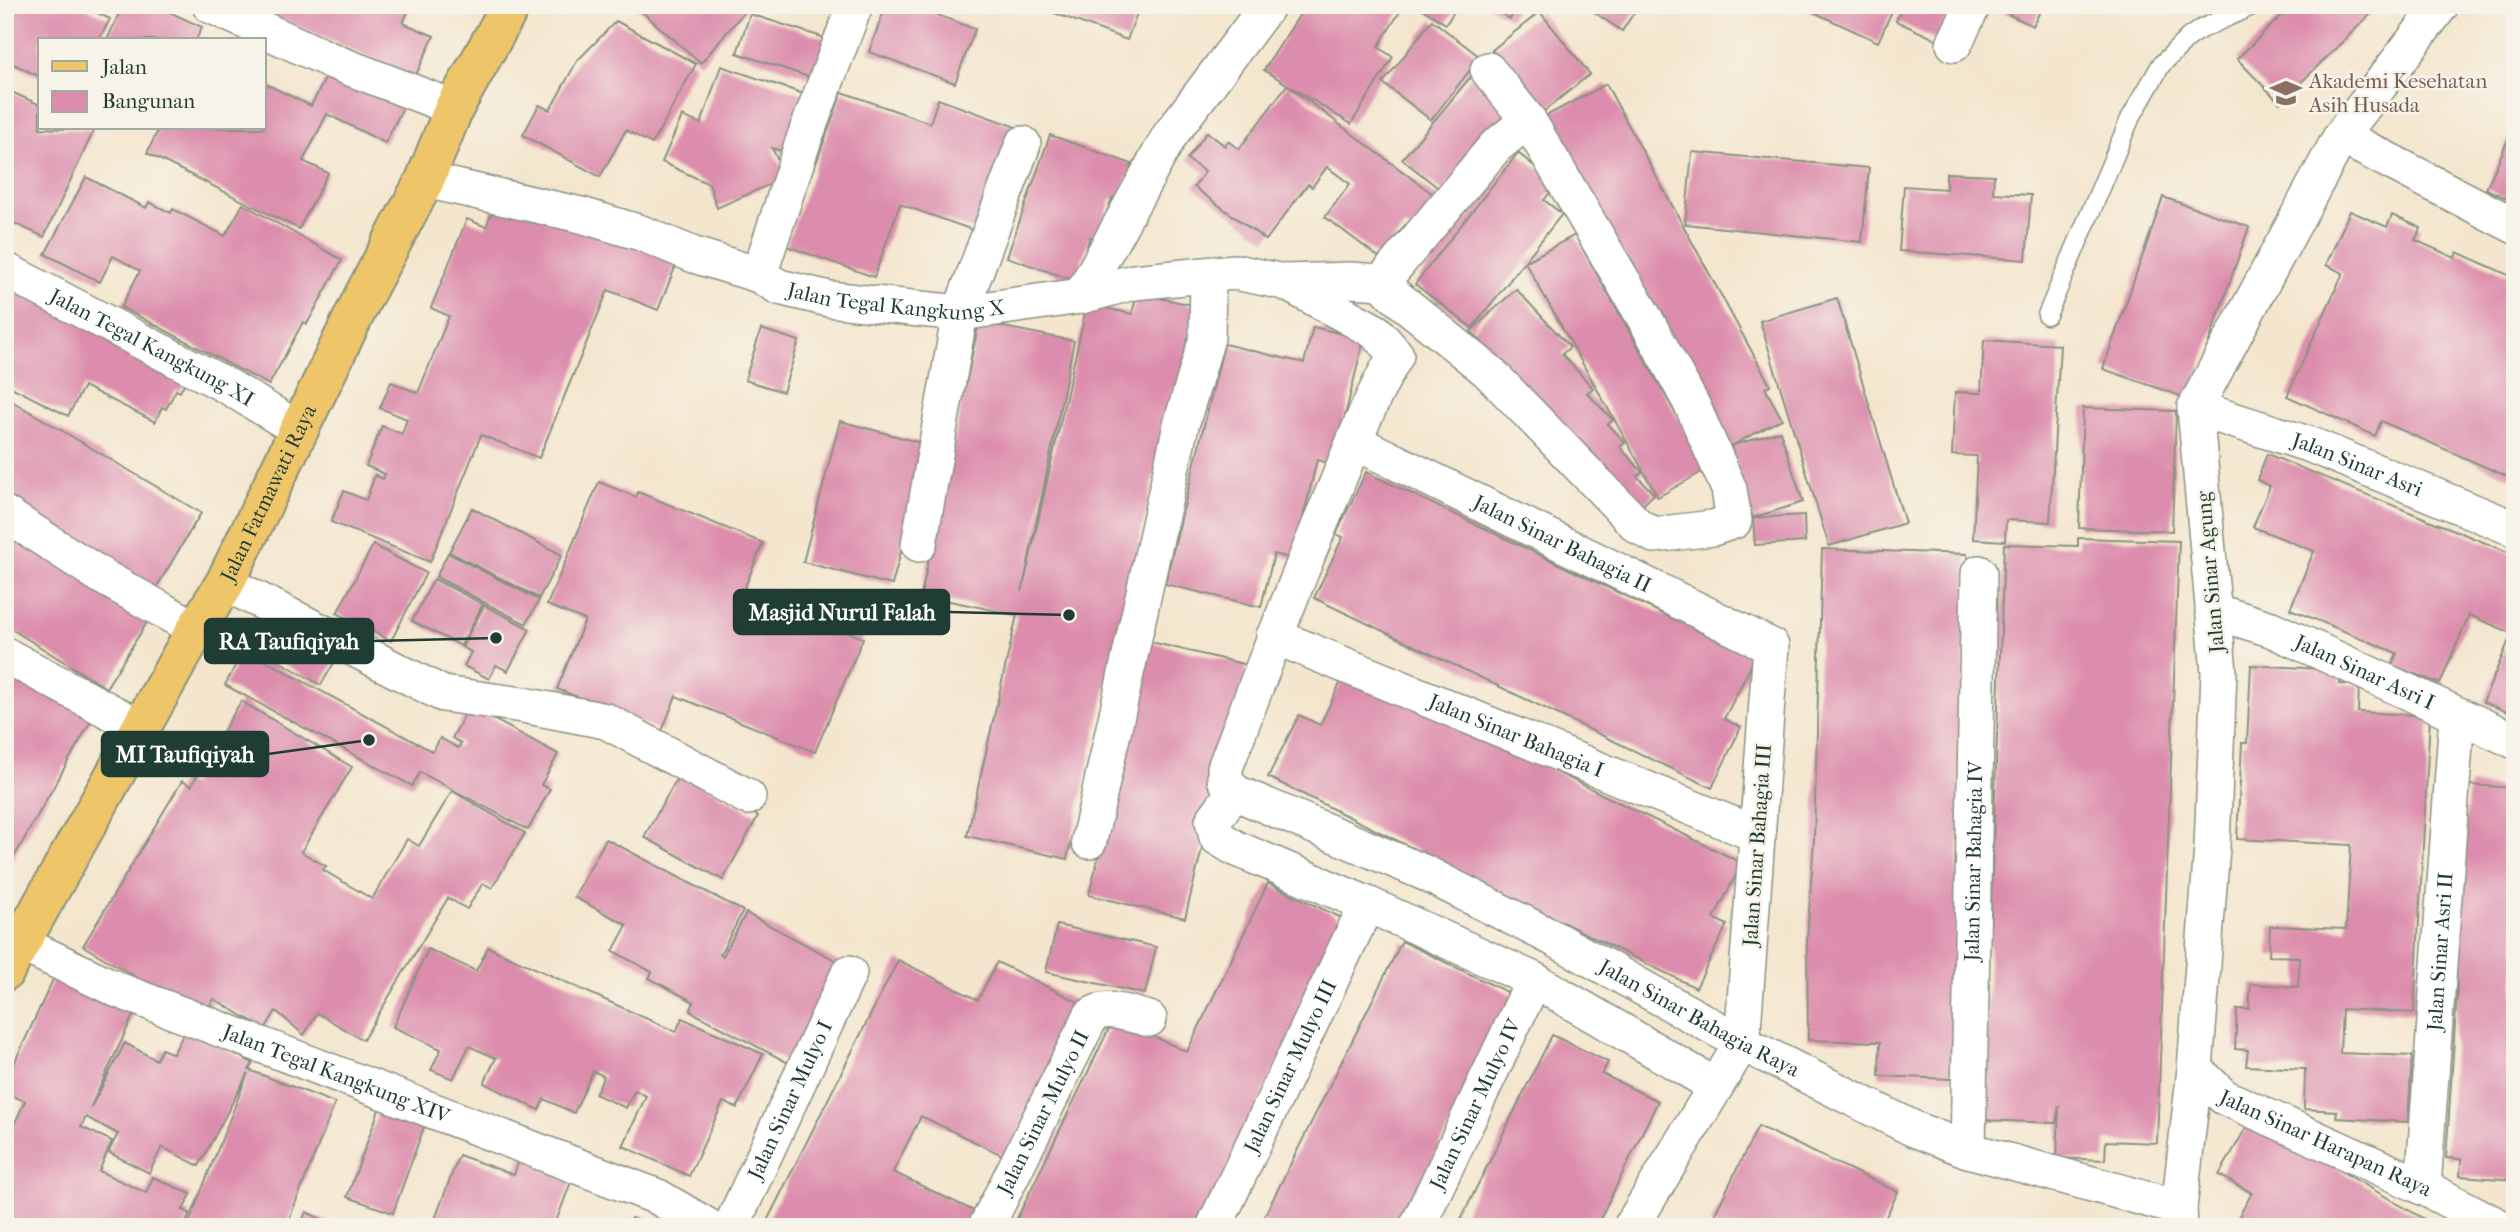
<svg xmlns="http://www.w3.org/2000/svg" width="2520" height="1232" viewBox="0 0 2520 1232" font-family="'IM FELL French Canon',serif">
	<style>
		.building { fill: #dc8cac }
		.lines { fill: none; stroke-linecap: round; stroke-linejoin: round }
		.lane-casing { stroke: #8a9281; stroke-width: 21 }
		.street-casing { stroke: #8a9281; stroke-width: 38 }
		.primary-casing { stroke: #8a9281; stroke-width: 42 }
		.lane { stroke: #fff; stroke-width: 18 }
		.street { stroke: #fff; stroke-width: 35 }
		.primary { stroke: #eec569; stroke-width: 38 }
		.labels { text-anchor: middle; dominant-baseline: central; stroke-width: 5; stroke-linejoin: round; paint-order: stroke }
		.education-label { font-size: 21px; fill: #785e54; stroke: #f7f3e8; text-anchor: start }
		.street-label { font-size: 21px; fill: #1f3d34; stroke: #f7f3e8 }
		.leader { fill: none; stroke: #1f3d34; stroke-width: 2.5 }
		.callout-dot { fill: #1f3d34; stroke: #f7f3e8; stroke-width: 2.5 }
		.callout { fill: #1f3d34; stroke: #1f3d34; stroke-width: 2.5 }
		.callout-label { font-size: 23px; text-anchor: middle; font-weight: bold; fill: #fff }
	</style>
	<rect width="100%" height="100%" fill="#f7f3e8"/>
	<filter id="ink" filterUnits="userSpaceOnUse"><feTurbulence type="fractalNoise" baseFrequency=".0143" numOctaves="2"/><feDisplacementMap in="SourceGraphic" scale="14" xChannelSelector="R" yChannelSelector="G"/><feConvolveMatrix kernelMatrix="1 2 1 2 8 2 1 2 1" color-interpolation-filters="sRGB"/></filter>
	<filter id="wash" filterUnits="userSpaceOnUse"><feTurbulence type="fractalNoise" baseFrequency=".00686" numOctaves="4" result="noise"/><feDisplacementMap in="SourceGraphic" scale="28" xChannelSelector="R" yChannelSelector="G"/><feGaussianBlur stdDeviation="1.57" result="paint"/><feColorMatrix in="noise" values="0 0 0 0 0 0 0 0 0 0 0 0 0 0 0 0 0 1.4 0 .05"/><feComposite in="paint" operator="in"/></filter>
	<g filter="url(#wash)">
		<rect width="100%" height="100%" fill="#f4e6ce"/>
		<g id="blocks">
			<g class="building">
				<path d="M5 5H81L110 19 99 40H40V77L5 60Z"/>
				<path d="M123 5H173L169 12 202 27 196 40H107Z"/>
				<path d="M268 5H411L403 23 434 36 415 77 274 16 277 9Z"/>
				<path d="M634 5H750L701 63Z"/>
				<path d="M886 5H911L975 29 955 83 869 52Z"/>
				<path d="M1033 5H1140L1127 40Z"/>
				<path d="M1306 5H1404L1378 47 1393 57 1351 124 1264 70Z"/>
				<path d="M1416 5H1458L1446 24Z"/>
				<path d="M1487 5H1518L1510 19Z"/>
				<path d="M1590 5H1639L1622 31 1588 8Z"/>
				<path d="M1798 5H1895L1878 42Z"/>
				<path d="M1903 5H1954L1937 40 1896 21Z"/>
				<path d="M1989 5H2043L2033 26Z"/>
				<path d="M2292 5H2380L2280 103 2237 59Z"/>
				<path d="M1540 12 1590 74 1543 112 1492 50Z"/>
				<path d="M750 14 828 39 815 79 737 53Z"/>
				<path d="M1432 20 1480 57 1431 120 1383 83Z"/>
				<path d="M616 21 696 64 652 144 626 130 600 177 523 135 539 105 550 110 577 61Z"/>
				<path d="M333 63 407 100 385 143 327 114 303 161 328 173 299 229 147 153 159 128H264V83L311 106Z"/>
				<path d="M721 66 804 94 784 152 772 148 786 177 717 208 709 184 662 162 682 116 701 124Z"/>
				<path d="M1473 74 1517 110 1442 191 1402 159Z"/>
				<path d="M1606 84 1770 385 1765 388 1782 419 1727 448 1546 116Z"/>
				<path d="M1287 85 1442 201 1417 235 1405 225 1380 258 1325 217 1350 184 1327 167 1312 187 1308 184 1266 240 1194 187 1205 172 1187 159 1207 132 1225 146 1228 141 1239 149Z"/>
				<path d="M5 89 40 105V128L94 130 44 237 5 219Z"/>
				<path d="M842 92 930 123 938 99 1019 128 981 233 900 204 874 277 786 246Z"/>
				<path d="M2515 124V202L2486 189Z"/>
				<path d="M1050 135 1132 164 1119 200 1112 198 1097 240 1090 237 1075 281 1007 257Z"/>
				<path d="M1692 152 1869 168 1862 242 1685 224Z"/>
				<path d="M1518 153 1557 184 1544 200 1562 214 1472 328 1415 284Z"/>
				<path d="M1946 173 1994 175 1993 193 2031 195 2026 260 1899 251 1904 186 1946 189Z"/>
				<path d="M86 177 146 208 149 202 171 213 173 209 225 236 243 204 342 260 307 324 303 322 269 385 121 307 140 271 113 256 100 282 45 254Z"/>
				<path d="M2163 197 2249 227 2189 399 2103 369Z"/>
				<path d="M496 201 678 260 658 310 608 290 539 458 481 435 430 562 331 522 344 491 366 500 375 475 383 479 385 474 366 466 382 426 402 434 407 419 380 408 391 382 418 393 449 316 431 308 467 219 486 227Z"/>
				<path d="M2350 211 2387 227 2392 215 2421 228 2415 240 2455 258 2457 252 2515 278V480L2381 421 2375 436 2287 396 2343 273 2326 265Z"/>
				<path d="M1575 235 1707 469 1658 497 1525 262Z"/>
				<path d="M5 277 191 371 180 392 176 390 166 409 162 407 155 422 84 386 68 416 5 384Z"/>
				<path d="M1516 289 1570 347 1562 354 1593 388 1587 393 1613 420 1608 424 1625 442 1620 447 1642 472 1637 476 1654 494 1639 509 1471 331Z"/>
				<path d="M1137 293 1202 307 1183 390 1174 388 1067 859 967 836 1017 615 921 595 979 322 1074 341 1022 592 1087 304 1132 314Z"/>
				<path d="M1837 298 1905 523 1829 546 1760 321Z"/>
				<path d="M1313 327 1364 339 1333 464 1317 460 1293 559 1274 554 1261 607 1165 584 1224 344 1304 363Z"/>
				<path d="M761 329 799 341 783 392 745 380Z"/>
				<path d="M1984 340 2060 345 2050 522 2006 520 2005 541 1973 539 1977 456 1952 455 1955 392 1981 393Z"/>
				<path d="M5 397 201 513 150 598 5 504Z"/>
				<path d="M2083 408 2176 411 2172 531 2079 528Z"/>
				<path d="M840 421 929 445 892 585 803 562Z"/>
				<path d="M1780 431 1803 502 1753 518 1804 515 1805 542 1755 545 1753 518 1731 446Z"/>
				<path d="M2267 454 2515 555V715L2483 702 2512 633 2469 615 2440 684 2392 665 2397 653 2290 609 2314 551 2253 527 2270 486 2257 480Z"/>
				<path d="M1366 472 1755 658 1724 719 1741 727 1712 788 1314 598 1343 537 1336 534Z"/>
				<path d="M599 482 636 497 638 492 763 543 744 589 863 638 815 752 676 696 662 731 557 689 585 620 547 605Z"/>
				<path d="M472 508 562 555 539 598 449 552Z"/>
				<path d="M5 535 151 616 106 688 5 625Z"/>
				<path d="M2078 538 2179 541 2157 1143 2106 1141 2105 1160 2057 1158 2059 1106 2056 1123 1983 1120 2004 544 2078 546Z"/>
				<path d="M373 545 426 573 391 641 337 613Z"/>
				<path d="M1822 549 1967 554 1952 1079 1879 1076 1880 1042 1808 1040 1807 940 1814 839Z"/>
				<path d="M448 553 539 600 526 624 436 577Z"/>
				<path d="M434 579 483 604 461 646 412 621Z"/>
				<path d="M484 605 530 629 508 671 496 665 489 679 464 666 471 652 462 647Z"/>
				<path d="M279 615 341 651 321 685 258 649Z"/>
				<path d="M1151 642 1247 665 1185 918 1089 895Z"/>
				<path d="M244 649 433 752 440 738 458 748 461 743 452 738 469 706 558 754 541 785 550 789 528 830 420 772 412 786 225 685Z"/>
				<path d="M5 661 96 712 5 873Z"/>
				<path d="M2251 665 2341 670 2340 684 2359 685 2358 712 2430 716 2414 1013 2342 1009 2340 1053 2412 1056 2408 1122 2336 1118 2337 1111 2304 1109 2305 1069 2246 1066 2248 1050 2235 1049 2237 1009H2249L2251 984 2298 987 2300 957 2269 956 2270 926 2346 929 2351 845 2237 839 2242 743H2247Z"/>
				<path d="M1347 669 1742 863 1714 918 1727 925 1696 988 1268 777 1299 715 1320 725Z"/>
				<path d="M241 701 352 767 301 852 326 866 323 870 372 899 407 839 419 846 452 791 525 833 492 888 483 883 467 909 448 898 363 1040 317 1013 304 1035 276 1011 265 1029 214 999 203 1016 83 946 182 781 191 786Z"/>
				<path d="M680 773 758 816 723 880 644 837Z"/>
				<path d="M2469 785 2515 788V1180L2460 1176 2461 1159 2446 1158 2457 994 2455 949Z"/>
				<path d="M606 839 743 911 720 955 723 956 746 913 846 966 792 1065 690 1011 694 1002 649 978 652 972 613 951 627 925 574 897Z"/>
				<path d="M1268 883 1346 920 1199 1227H1013L1114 1018 1187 1052Z"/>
				<path d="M1057 925 1156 947 1145 994 1046 972Z"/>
				<path d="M1402 941 1515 996 1399 1227H1259Z"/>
				<path d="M488 947 676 1032 682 1018 763 1054 737 1108 723 1102 689 1176 623 1146 646 1096 635 1090 626 1108 595 1094 604 1076 593 1071 574 1113 544 1099 539 1110 484 1083 496 1058 469 1046 453 1079 431 1070 441 1049 393 1027 428 949 476 971Z"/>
				<path d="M898 960 978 1000 997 962 1082 1004 1006 1157 921 1116 893 1172 978 1213 971 1227H764Z"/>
				<path d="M56 973 136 1009 90 1109 125 1043 156 1060 162 1049 173 1054 186 1029 253 1063 249 1070 335 1103 286 1227H187L248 1073 199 1166 162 1147 149 1173 108 1152 118 1134 86 1117 81 1127 112 1141 99 1171 146 1193 153 1177 191 1194 183 1210 190 1213 184 1227H5V1145L25 1101 5 1093V1083Z"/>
				<path d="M1552 1035 1608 1062 1602 1074 1658 1101 1596 1227H1457Z"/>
				<path d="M380 1107 425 1124 393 1213 347 1197Z"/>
				<path d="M2251 1119 2438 1227H2233L2252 1193 2219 1175Z"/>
				<path d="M1758 1126 1898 1192 1881 1227H1717L1710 1224Z"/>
				<path d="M521 1154 574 1174 554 1227H432L459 1155 514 1175Z"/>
				<path d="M306 1212 339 1227H300Z"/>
				<path d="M631 1218 653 1226V1227H627Z"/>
			</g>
		</g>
	</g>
	<g filter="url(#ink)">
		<use href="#blocks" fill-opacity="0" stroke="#8a9281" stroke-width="2"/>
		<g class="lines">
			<defs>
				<path id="lane" d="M2047 315 2130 119 2161 65 2189 37 2201 29 2254 5"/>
				<g id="street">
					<path d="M210 5 332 61 454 108"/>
					<path d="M1954 44 1973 5"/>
					<path d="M1488 70 1528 120"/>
					<path d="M1528 120 1647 322 1693 407 1729 489 1734 521 1713 528 1654 535 1638 526 1488 371 1394 295 1382 282 1495 147Z"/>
					<path d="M2341 136 2515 226"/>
					<path id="s1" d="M425 180 581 215 641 233 694 255 759 275 779 287 829 299 920 309 960 313 1081 296 1134 282 1235 272 1284 282 1350 280 1382 282"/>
					<path id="s2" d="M5 270 229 387 298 429"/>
					<path d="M759 275 804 139 855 5"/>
					<path d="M1081 296 1170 135 1268 5"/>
					<path id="s3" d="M2195 408 2311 445 2515 529"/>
					<path id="s4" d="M1355 442 1771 646 1742 1043 1631 1227"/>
					<path d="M5 514 103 577 196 629"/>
					<path d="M919 544 960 313 1023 144"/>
					<path d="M225 583 443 694 523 705 606 721 748 797"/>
					<path id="s5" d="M2213 611 2271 629 2515 741"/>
					<path id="s6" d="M1274 636 1758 835"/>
					<path d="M5 655 141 728"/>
					<path id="s7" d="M1234 792 1425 873 1553 938 1742 1043 1914 1129 1968 1150 2179 1208"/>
					<path d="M1234 792 1213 821 1217 837 1235 848 1367 904 1534 980 1716 1086"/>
					<path d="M1234 792 1225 779V768C1258 680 1292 592 1328 505 1349 455 1368 402 1396 355L1376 332 1285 282"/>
					<path d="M1089 841 1181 425 1207 338 1208 275"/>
					<path id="s8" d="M5 936 118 990 658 1197 709 1227"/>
					<path id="s9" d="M2195 1069 2224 1097 2423 1187 2500 1227"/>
					<path id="s10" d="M1968 1150 1979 573"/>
					<path id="s11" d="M2423 1187 2457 716"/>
					<path id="s12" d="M731 1227 849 973"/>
					<path id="s13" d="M986 1227 1091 1016C1107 1004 1131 1015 1149 1019"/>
					<path id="s14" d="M1214 1227 1367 904"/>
					<path id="s15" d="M1417 1227 1534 980"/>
					<path d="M2180 1227 2179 1208 2195 1069 2212 847 2219 672 2195 408 2341 136 2441 5"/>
				</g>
				<g id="primary">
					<path id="s16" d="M5 971 196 629 225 583 364 295 425 180 454 108 511 5"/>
				</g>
			</defs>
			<use href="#lane" class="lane-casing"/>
			<use href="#street" class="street-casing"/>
			<use href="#primary" class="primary-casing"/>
			<use href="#lane" class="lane"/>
			<use href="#street" class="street"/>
			<use href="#primary" class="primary"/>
		</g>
	</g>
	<defs>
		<symbol id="university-bare" viewBox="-9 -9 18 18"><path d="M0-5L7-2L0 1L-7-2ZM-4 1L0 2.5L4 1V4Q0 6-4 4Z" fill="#8d6e63" stroke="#f7f3e8" stroke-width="2.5" paint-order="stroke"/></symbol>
	</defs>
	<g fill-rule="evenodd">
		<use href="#university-bare" x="2264" y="71" width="44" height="44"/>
	</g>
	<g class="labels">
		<g class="education-label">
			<text x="2309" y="81">Akademi Kesehatan<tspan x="2309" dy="24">Asih Husada</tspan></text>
		</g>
		<g class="street-label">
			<text stroke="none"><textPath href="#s1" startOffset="490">Jalan Tegal Kangkung X</textPath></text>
			<text stroke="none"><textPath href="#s2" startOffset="166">Jalan Tegal Kangkung XI</textPath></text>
			<text stroke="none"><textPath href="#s3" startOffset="172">Jalan Sinar Asri</textPath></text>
			<text stroke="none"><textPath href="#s16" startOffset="546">Jalan Fatmawati Raya</textPath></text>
			<text stroke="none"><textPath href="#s4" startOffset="231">Jalan Sinar Bahagia II</textPath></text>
			<text transform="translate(2210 572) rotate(-95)">Jalan Sinar Agung</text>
			<text stroke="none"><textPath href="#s5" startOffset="164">Jalan Sinar Asri I</textPath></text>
			<text stroke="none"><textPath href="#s6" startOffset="262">Jalan Sinar Bahagia I</textPath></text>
			<text transform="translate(1757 845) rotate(-86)">Jalan Sinar Bahagia III</text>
			<text stroke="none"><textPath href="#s10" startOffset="289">Jalan Sinar Bahagia IV</textPath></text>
			<text stroke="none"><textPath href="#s11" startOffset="236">Jalan Sinar Asri II</textPath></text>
			<text stroke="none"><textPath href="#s7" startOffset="518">Jalan Sinar Bahagia Raya</textPath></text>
			<text stroke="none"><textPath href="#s14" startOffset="178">Jalan Sinar Mulyo III</textPath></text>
			<text stroke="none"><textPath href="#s8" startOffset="359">Jalan Tegal Kangkung XIV</textPath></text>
			<text stroke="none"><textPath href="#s12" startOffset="140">Jalan Sinar Mulyo I</textPath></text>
			<text stroke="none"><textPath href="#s15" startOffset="136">Jalan Sinar Mulyo IV</textPath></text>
			<text stroke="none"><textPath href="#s13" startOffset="128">Jalan Sinar Mulyo II</textPath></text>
			<text stroke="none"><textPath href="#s9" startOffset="152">Jalan Sinar Harapan Raya</textPath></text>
		</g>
	</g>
	<path class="leader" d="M1069 615L949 612M496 638L373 641M369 740L268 754"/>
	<g class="callout-dot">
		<circle cx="1069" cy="615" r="7"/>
		<circle cx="496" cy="638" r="7"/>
		<circle cx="369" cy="740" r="7"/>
	</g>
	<g class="callout">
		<rect x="734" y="590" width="215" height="44" rx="7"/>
		<rect x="205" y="619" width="168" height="44" rx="7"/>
		<rect x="102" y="732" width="166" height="44" rx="7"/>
	</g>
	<g class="callout-label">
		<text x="842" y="620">Masjid Nurul Falah</text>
		<text x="289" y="649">RA Taufiqiyah</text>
		<text x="185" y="762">MI Taufiqiyah</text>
	</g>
	<rect width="2520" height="1232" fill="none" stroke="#f7f3e8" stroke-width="28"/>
	<rect x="38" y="38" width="228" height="91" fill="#f7f3e8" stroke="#a1aaa0" stroke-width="2"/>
	<rect x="52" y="61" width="35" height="10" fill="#eec569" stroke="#a1aaa0" stroke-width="2"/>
	<text x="102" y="74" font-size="21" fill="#1f3d34">Jalan</text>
	<rect x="52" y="91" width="35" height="21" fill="#dc8cac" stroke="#a1aaa0" stroke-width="2"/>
	<text x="102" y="108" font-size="21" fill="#1f3d34">Bangunan</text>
</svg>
